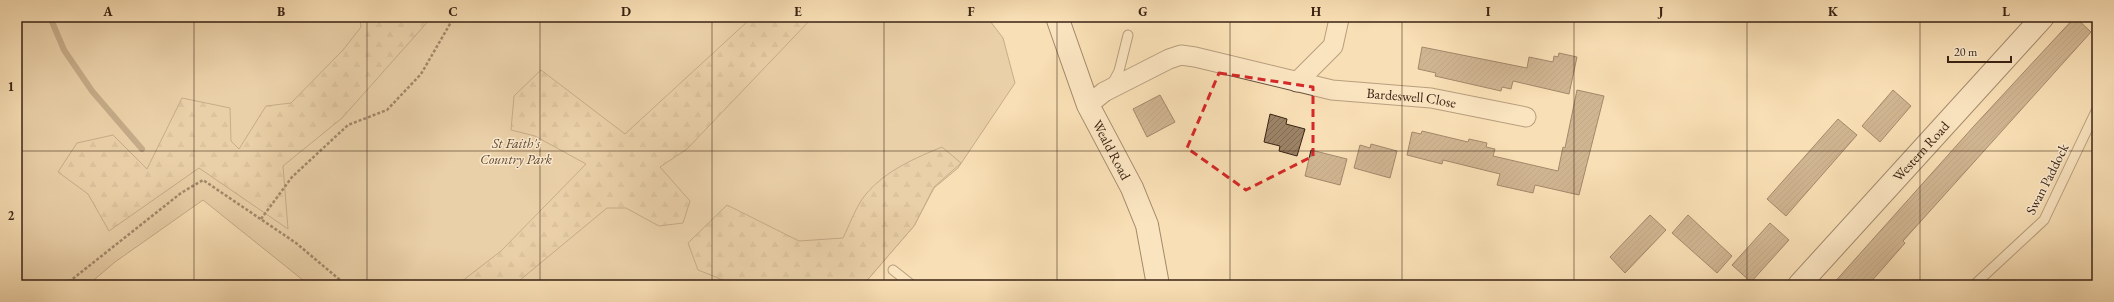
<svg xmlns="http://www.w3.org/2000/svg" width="2114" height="302" viewBox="0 0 2114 302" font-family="'EB Garamond',serif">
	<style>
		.green { fill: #d8bf99; stroke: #887056 }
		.forest { fill: url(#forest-firs); stroke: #887056 }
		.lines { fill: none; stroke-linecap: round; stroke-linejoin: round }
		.stream { stroke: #856d53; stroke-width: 6 }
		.building { fill: url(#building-hatch); stroke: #392213 }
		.lane-casing { stroke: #69513c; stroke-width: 11 }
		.street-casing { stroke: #69513c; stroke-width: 21 }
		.secondary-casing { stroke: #392213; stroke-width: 24 }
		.path { stroke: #392213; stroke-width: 2.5; stroke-dasharray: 3 2; stroke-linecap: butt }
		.lane { stroke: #fbeacf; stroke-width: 9 }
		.street { stroke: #fbeacf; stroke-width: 19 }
		.secondary { stroke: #fbeacf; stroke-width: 22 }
		.marked { fill: none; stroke: #d62828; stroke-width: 3; stroke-dasharray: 8 5; stroke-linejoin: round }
		.grid { fill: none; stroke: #392213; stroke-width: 1; stroke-opacity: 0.55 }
		.labels { text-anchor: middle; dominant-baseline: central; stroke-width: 3; stroke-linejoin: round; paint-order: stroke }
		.street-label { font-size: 14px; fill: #392213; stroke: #fbeacf }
		.park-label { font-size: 14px; font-style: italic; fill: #614934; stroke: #fbeacf }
		.neatline { fill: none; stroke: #392213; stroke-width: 1.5 }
		.grid-label { font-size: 13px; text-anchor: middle; font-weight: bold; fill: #392213 }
	</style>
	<defs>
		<pattern id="forest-firs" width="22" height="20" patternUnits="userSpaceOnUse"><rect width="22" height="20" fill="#d8bf99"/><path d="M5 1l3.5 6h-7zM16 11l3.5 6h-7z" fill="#baa483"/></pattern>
		<pattern id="building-hatch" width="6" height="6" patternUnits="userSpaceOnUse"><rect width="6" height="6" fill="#9d8467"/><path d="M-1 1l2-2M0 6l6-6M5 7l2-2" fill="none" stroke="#816c54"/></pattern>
	</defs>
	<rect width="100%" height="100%" fill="#f9dfb5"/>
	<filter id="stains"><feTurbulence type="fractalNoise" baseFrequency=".005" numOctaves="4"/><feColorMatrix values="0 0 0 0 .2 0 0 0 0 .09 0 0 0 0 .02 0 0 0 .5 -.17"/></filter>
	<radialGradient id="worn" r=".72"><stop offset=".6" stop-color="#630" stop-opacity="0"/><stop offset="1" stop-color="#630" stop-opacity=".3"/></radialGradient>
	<path class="green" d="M17 17H987L1003 38 1015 83 958 168 934 188 914 226 863 285H309L203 200 115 262 88 285H17Z"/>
	<g class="forest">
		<path d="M360 17H432L342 118 283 166 288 229 199 168 109 231 88 194 58 172 77 143 113 135 147 169 182 98 230 108 231 141 239 149 266 106 291 103 343 50 361 27Z"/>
		<path d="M744 17H813L687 149 660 167 690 201 683 223 659 226 626 208H607L514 285H457L501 251 586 164 535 136 511 130 514 96 541 70 625 134 748 21Z"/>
		<path d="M942 147 961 163 934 187 914 226 863 285H736L698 270 688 243 727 205 799 241 843 238C850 224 856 206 866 194 885 171 915 158 942 147Z"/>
	</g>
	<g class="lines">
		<path class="stream" d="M50 17 64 50 92 91 142 149"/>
	</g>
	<g class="building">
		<path d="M2075 17 2091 32 1903 241 1905 243 1884 267 1868 285H1832L1974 126Z"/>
		<path d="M1422 47 1527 68 1529 57 1553 62 1554 56 1558 57 1559 53 1577 57 1569 94 1513 81 1511 89 1502 87 1501 91 1435 76 1436 73 1418 69Z"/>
		<path d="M1577 90 1604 96 1579 195 1535 185 1533 193 1497 185 1500 174 1443 160 1442 164 1407 155 1412 132 1421 134 1422 131 1468 142 1469 139 1487 143 1486 147 1495 149 1493 156 1558 171 1563 147 1565 148Z"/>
		<path d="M1893 90 1911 106 1880 142 1862 126Z"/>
		<path d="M1160 95 1175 122 1147 137 1133 109Z"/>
		<path d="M1270 114 1287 119 1286 124 1305 129 1297 156 1279 151 1280 146 1264 142Z"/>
		<path d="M1838 119 1857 135 1786 216 1767 199Z"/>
		<path d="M1371 144 1397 151 1390 178 1354 168 1360 145 1370 148Z"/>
		<path d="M1311 150 1347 159 1340 185 1305 176Z"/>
		<path d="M1650 215 1666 230 1625 273 1610 257Z"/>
		<path d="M1688 215 1732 256 1717 273 1672 233Z"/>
		<path d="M1770 223 1789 240 1751 282 1732 265Z"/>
	</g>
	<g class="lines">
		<defs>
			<g id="lane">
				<path d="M1112 84 1119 71 1128 35"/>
				<path d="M893 270 912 285"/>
				<path d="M1974 285 2044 220 2097 109"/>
			</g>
			<g id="street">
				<path d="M1297 82 1333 46 1339 19"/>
				<path id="s1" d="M1088 105 1104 92 1169 59 1181 55 1195 57 1332 90 1431 98 1526 117"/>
			</g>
			<g id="secondary">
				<path id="s2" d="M1057 17 1088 105 1132 188 1147 225 1158 285"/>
				<path id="s3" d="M1799 285 2043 17"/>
			</g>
		</defs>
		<use href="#lane" class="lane-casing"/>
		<use href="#street" class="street-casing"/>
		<use href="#secondary" class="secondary-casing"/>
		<g class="path">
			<path d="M261 219 292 177 348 125 387 110 421 74 454 17"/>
			<path d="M65 285 181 193 203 180 296 243 346 285"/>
		</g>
		<use href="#lane" class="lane"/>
		<use href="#street" class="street"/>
		<use href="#secondary" class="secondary"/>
	</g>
	<path d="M0 0H2114V302H0ZM1219 73 1313 87V156L1246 190 1187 148Z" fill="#f9dfb5" fill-opacity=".55" fill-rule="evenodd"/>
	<path class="marked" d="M1219 73 1313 87V156L1246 190 1187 148Z"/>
	<path class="grid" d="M194 17V285M367 17V285M540 17V285M712 17V285M884 17V285M1057 17V285M1230 17V285M1402 17V285M1574 17V285M1747 17V285M1920 17V285M17 151H2097"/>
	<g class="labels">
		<g class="street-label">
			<text stroke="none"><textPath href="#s1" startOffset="341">Bardeswell Close</textPath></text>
			<text stroke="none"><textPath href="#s2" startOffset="144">Weald Road</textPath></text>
			<text stroke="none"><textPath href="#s3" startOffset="181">Western Road</textPath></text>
			<text transform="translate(2047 179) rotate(-63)">Swan Paddock</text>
		</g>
		<g class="park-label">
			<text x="516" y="143">St Faith's<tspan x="516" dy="16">Country Park</tspan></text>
		</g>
	</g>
	<rect width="2114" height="302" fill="none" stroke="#f9dfb5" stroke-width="44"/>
	<path d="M1948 56v6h63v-6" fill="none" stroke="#392213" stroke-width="2"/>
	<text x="1954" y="56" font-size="12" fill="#392213" stroke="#fbeacf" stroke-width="3" paint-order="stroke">20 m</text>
	<rect x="22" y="22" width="2070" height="258" class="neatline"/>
	<g class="grid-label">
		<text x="108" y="16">A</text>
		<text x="281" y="16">B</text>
		<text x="453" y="16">C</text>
		<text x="626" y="16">D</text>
		<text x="798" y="16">E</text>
		<text x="971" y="16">F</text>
		<text x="1143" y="16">G</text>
		<text x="1316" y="16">H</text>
		<text x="1488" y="16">I</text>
		<text x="1661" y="16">J</text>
		<text x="1833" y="16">K</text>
		<text x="2006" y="16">L</text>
		<text x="11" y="91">1</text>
		<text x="11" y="220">2</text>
	</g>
	<rect width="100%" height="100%" filter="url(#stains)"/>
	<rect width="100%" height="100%" fill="url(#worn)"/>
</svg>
